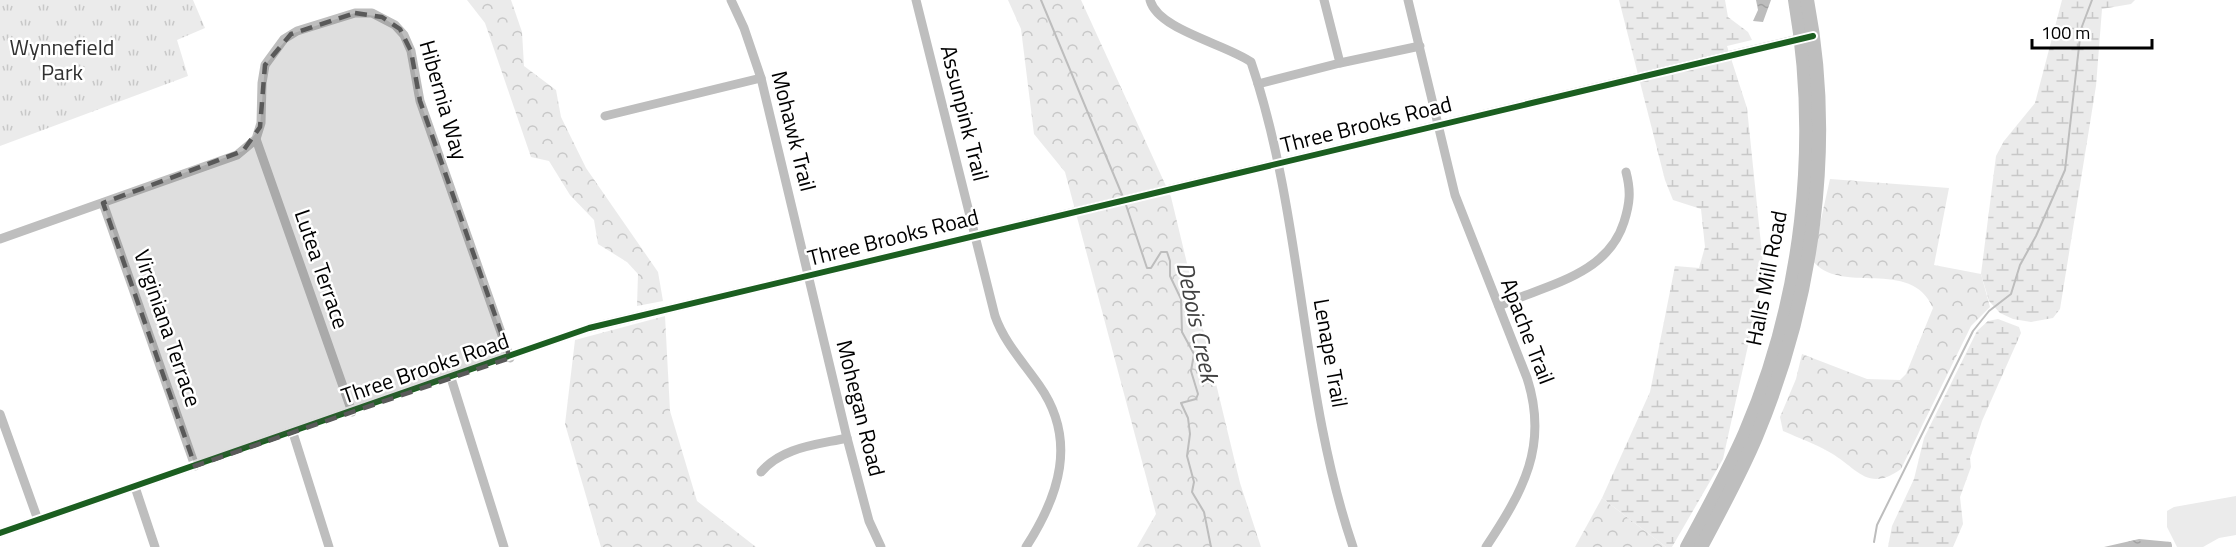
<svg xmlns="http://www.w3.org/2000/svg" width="2236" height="547" viewBox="0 0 2236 547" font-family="'Titillium Web',sans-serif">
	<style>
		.green { fill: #ebebeb }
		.forest { fill: url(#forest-crowns) }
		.wetland { fill: url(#wetland-marsh) }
		.park { fill: url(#park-tufts) }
		.water { fill: url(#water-ripples) }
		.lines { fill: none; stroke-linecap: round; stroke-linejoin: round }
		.stream { stroke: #bdbdbd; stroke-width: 2 }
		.street { stroke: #bebebe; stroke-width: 9 }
		.primary { stroke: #bebebe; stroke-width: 14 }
		.cycleway-casing { stroke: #fff; stroke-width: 10 }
		.cycleway { stroke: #1b5e20; stroke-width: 6 }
		.marked { fill: #595959; fill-opacity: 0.2; stroke: #595959; stroke-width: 4.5; stroke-dasharray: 12 8; stroke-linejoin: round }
		.labels { text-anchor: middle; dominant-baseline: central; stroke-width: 5; stroke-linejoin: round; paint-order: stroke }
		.park-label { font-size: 22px; fill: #313131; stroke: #fff }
		.street-label { font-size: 22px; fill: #000; stroke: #fff }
		.water-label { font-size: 24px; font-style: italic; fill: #424242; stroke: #fff }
	</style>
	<defs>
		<pattern id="forest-crowns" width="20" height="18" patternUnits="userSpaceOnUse" patternTransform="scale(1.5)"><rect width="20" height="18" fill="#ebebeb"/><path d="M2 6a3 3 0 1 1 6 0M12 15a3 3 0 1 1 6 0" fill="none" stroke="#c8c8c8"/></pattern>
		<pattern id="wetland-marsh" width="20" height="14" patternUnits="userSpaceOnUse" patternTransform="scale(1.5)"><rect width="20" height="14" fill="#ebebeb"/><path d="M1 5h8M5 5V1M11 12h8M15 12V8" fill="none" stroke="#c8c8c8"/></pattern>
		<pattern id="park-tufts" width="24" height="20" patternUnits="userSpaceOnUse" patternTransform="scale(1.5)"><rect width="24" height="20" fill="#ebebeb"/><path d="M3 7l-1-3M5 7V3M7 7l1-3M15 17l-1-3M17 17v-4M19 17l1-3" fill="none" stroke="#c8c8c8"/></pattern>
		<pattern id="water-ripples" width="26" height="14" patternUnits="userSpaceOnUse" patternTransform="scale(1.5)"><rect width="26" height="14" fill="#bdbdbd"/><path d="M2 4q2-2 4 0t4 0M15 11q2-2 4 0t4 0" fill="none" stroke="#a1a1a1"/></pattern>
	</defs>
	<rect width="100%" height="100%" fill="#fff"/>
	<path class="green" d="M2236 496V535L2219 538 2203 547H2177L2167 527V511L2174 507Z"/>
	<g class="forest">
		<path d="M467 0H511L522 32 524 66 556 90 561 117 586 168 658 272 663 301 637 306 638 274 627 262 598 244 594 220 570 195 549 161 531 157 485 23Z"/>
		<path d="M1008 0H1081L1171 197 1240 483 1261 547H1137L1156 514 1065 172 1034 134 1021 29Z"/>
		<path d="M1830 179 1949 188 1934 265 1981 274 1990 307 1971 326 1901 469C1868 493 1857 468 1831 453 1816 444 1799 438 1783 431L1780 417 1796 379 1802 354 1867 379 1900 380 1906 374 1933 308C1911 256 1840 297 1812 260Z"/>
		<path d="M665 316 670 411 697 501 756 547H601L565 424 575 340Z"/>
		<path d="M1602 498 1666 547H1575Z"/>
	</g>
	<g class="wetland">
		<path d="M1619 0H1725L1728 17 1748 32 1752 40 1727 46 1747 108 1764 273 1723 459 1672 547H1666L1602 498 1650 392 1675 266 1699 268 1705 247 1701 209 1673 200 1665 180Z"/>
		<path d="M2062 0H2135L2131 4 2102 9 2096 86 2060 309 2053 318 2031 322 2013 319 2000 313 1989 301 1981 274 1996 156 2004 141 2035 103Z"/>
		<path d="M1998 319 2019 327 2021 333 1982 421 1970 458 1971 467 1960 497 1963 524 1953 547H1888L1892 526 1914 479 1924 438 1977 331 1988 321Z"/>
	</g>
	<path class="park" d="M0 0H193L205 28 177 40 188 76 0 146Z"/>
	<g class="water">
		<path d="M1756 0H1771L1763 22 1753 21 1758 10Z"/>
		<path d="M2139 539 2171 542 2172 545V547H2104Z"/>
	</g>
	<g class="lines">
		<g class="stream">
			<path d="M1041 0 1123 197"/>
			<path d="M1126 205 1147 268H1151L1161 252H1167L1170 261V276L1181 299 1182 332 1194 354 1191 371 1198 394 1196 399 1181 403 1188 418 1190 434 1187 456 1194 482 1192 492 1204 512 1211 547"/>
			<path d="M1874 542 1877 525 1973 331 1989 311 2011 294 2020 265 2036 236 2065 170 2081 29 2092 0"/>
		</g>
		<g class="street">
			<path d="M731 0 744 28 761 78 847 438 869 521 881 547"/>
			<path d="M916 0 995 316C1004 342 1023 362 1039 385 1078 440 1059 496 1026 547"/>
			<path d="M1150 0C1158 30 1226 44 1251 62 1304 218 1300 392 1353 547"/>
			<path d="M1408 0 1455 195 1527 378C1549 446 1523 491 1486 547"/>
			<path d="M1340 63 1420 46"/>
			<path d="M1258 84 1340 63 1324 0"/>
			<path d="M605 116 761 78"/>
			<path d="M256 139 352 412"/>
			<path d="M103 203 195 466"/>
			<path d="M0 239 237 155 256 139 261 123 262 83 265 65 284 39 297 31 355 13H372L395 25 404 35 411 51 420 101 510 358"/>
			<path d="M1499 306C1545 285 1607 276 1624 222 1630 203 1631 191 1626 172"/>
			<path d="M451 378 504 547"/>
			<path d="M0 414 38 520"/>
			<path d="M293 433 329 547"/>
			<path d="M761 472C782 447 816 445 847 438"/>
			<path d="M135 487 155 547"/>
			<path d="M0 533 589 328 1803 38"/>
		</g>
		<g class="primary">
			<path d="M1687 547C1707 510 1728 472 1745 433 1803 299 1820 144 1795 0"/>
			<path d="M1701 547C1720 511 1740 475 1756 437 1813 301 1835 145 1807 0"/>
		</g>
		<defs>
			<path id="cycleway" d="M0 533 589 328 1813 36"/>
		</defs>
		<use href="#cycleway" class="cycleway-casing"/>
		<use href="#cycleway" class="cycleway"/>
	</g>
	<path class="marked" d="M355 13 382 17 400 29 411 51 420 101 510 358 195 466 103 203 243 151 260 127 265 65 291 34Z"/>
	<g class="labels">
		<g class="park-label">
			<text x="62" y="47">Wynnefield<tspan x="62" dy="25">Park</tspan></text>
		</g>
		<g class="street-label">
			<text transform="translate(444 100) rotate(74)">Hibernia Way</text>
			<text transform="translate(965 113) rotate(76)">Assunpink Trail</text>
			<text transform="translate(1366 124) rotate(-14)">Three Brooks Road</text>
			<text transform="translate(794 131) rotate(76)">Mohawk Trail</text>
			<text transform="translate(893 237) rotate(-14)">Three Brooks Road</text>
			<text transform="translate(322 269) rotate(71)">Lutea Terrace</text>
			<text transform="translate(1766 278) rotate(-79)">Halls Mill Road</text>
			<text transform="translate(168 328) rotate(71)">Virginiana Terrace</text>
			<text transform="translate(1528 331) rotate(69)">Apache Trail</text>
			<text transform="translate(1331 353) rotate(80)">Lenape Trail</text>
			<text transform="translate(425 368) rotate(-19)">Three Brooks Road</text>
			<text transform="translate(861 408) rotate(76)">Mohegan Road</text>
		</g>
		<g class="water-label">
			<text transform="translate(1198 322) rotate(78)">Debois Creek</text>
		</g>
	</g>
	<path d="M2032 39v9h120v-9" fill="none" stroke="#000000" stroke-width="3"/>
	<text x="2041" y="39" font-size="18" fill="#000000" stroke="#ffffff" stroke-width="4.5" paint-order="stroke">100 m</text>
</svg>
